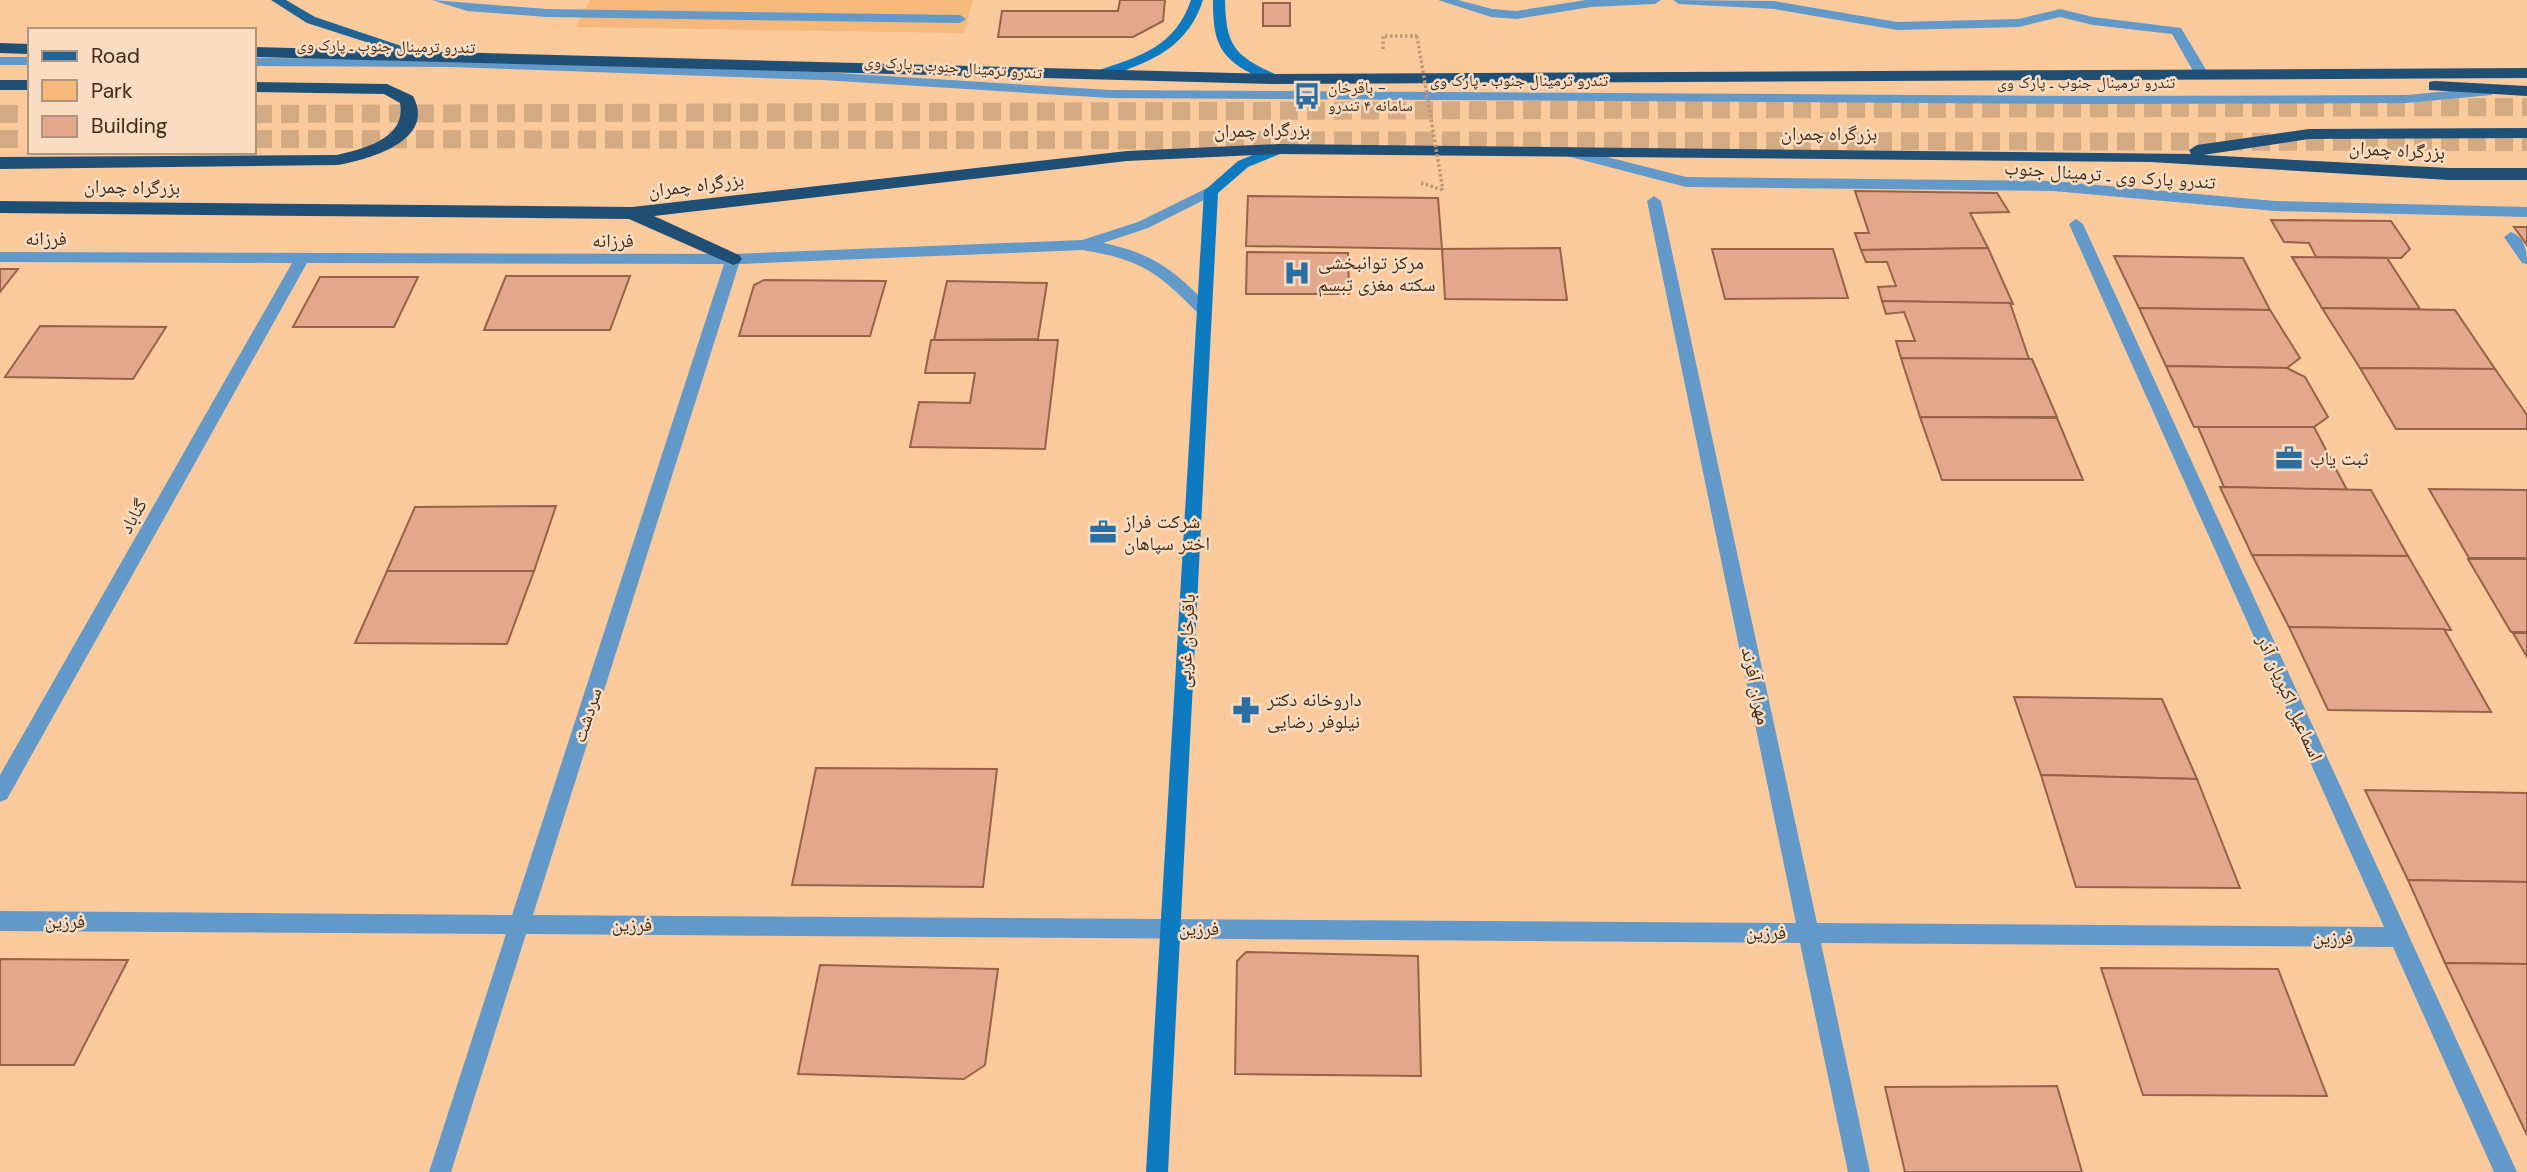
<svg xmlns="http://www.w3.org/2000/svg" width="2527" height="1172" viewBox="0 0 2527 1172" font-family="'DM Sans','Noto Naskh Arabic',sans-serif">
	<style>
		.green { fill: #f6b97b }
		.building { fill: #e3a78c; stroke: #986249; stroke-width: 2 }
		.lines { fill: none; stroke-linecap: round; stroke-linejoin: round }
		.highway-tunnel { stroke: #d4aa83; stroke-width: 18; stroke-dasharray: 18 9; stroke-linecap: butt }
		.path { stroke: #bf9873; stroke-width: 3.5; stroke-dasharray: 2.5 2.5; stroke-linecap: butt }
		.lane { fill: #6299c8; fill-rule: evenodd }
		.street { fill: #6299c8; fill-rule: evenodd }
		.secondary { fill: #0e7abf; fill-rule: evenodd }
		.primary { fill: #216395; fill-rule: evenodd }
		.highway { fill: #1f4f74; fill-rule: evenodd }
		.path-bridge { stroke: #bf9873; stroke-width: 3.5; stroke-dasharray: 2.5 2.5; stroke-linecap: butt }
		.labels { text-anchor: middle; dominant-baseline: central; stroke-width: 5; stroke-linejoin: round; paint-order: stroke }
		.far-street-label { font-size: 16px; fill: #3e2b19; stroke: #f9dcc1 }
		.far-poi-label { font-size: 16px; fill: #3e2b19; stroke: #f9dcc1; text-anchor: start }
		.street-label { font-size: 19px; fill: #3e2b19; stroke: #f9dcc1 }
		.poi-label { font-size: 19px; fill: #3e2b19; stroke: #f9dcc1; text-anchor: start }
	</style>
	<rect width="100%" height="100%" fill="#faca9d"/>
	<path class="green" d="M590 0H973L964 33 576 27Z"/>
	<g class="building">
		<path d="M1120 0H1165L1163 21 1133 37H998L1002 11H1118Z"/>
		<rect x="1263" y="3" width="27" height="23"/>
		<path d="M1855 191 1997 193 2009 212 1970 213 1988 248 1861 250 1855 233H1869Z"/>
		<path d="M1248 196 1438 198 1442 249 1246 246Z"/>
		<path d="M2271 220 2391 221 2410 249 2401 258 2316 257 2309 243 2284 242Z"/>
		<path d="M2514 227H2527V245Z"/>
		<path d="M1560 248 1567 300 1445 299 1442 249Z"/>
		<path d="M1988 248 2013 304 1882 301 1878 287 1896 286 1887 262H1866L1861 250Z"/>
		<path d="M1712 249H1833L1848 298 1725 299Z"/>
		<path d="M1247 252 1348 253 1349 294H1246Z"/>
		<path d="M2114 256 2243 258 2270 310 2139 308Z"/>
		<path d="M2292 257 2387 258 2420 309 2322 308Z"/>
		<path d="M0 269H18L0 292Z"/>
		<path d="M506 276H630L610 330H484Z"/>
		<path d="M320 277H418L394 327H293Z"/>
		<path d="M764 280 886 281 870 336H739L754 285Z"/>
		<path d="M947 281 1047 283 1038 339 934 340Z"/>
		<path d="M1882 301 2010 303 2029 359 1901 358 1896 341H1915L1904 312 1886 314Z"/>
		<path d="M2139 308 2270 310 2300 358 2287 368 2166 366Z"/>
		<path d="M2322 308 2455 310 2495 369 2360 368Z"/>
		<path d="M40 326 166 327 133 379 5 377Z"/>
		<path d="M931 340H1058L1045 449 910 447 919 402 970 403 975 373H925Z"/>
		<path d="M1901 358 2032 359 2057 417H1920Z"/>
		<path d="M2166 366 2287 368 2305 377 2328 417 2314 427H2194Z"/>
		<path d="M2360 368 2495 369 2527 415V429H2396Z"/>
		<path d="M1920 417 2057 418 2083 480H1942Z"/>
		<path d="M2198 427H2314L2347 490 2224 487Z"/>
		<path d="M2220 487 2371 490 2408 556 2252 555Z"/>
		<path d="M2429 489 2527 490V558H2469Z"/>
		<path d="M556 506 534 571H387L415 507Z"/>
		<path d="M2252 555 2408 556 2451 630 2289 627Z"/>
		<path d="M2468 559H2527V632H2511Z"/>
		<path d="M387 571H534L507 644 355 643Z"/>
		<path d="M2289 627 2444 629 2491 712 2328 710Z"/>
		<path d="M2513 633H2527V657Z"/>
		<path d="M2014 697 2162 699 2197 779 2041 775Z"/>
		<path d="M816 768 997 769 983 887 792 885Z"/>
		<path d="M2041 775 2197 779 2240 888 2076 887Z"/>
		<path d="M2365 790 2527 793V882L2408 880Z"/>
		<path d="M2408 880 2527 882V964L2445 963Z"/>
		<path d="M1246 952 1418 956 1421 1076 1235 1074 1237 961Z"/>
		<path d="M0 959 128 960 74 1065H0Z"/>
		<path d="M2445 963 2527 964V1135Z"/>
		<path d="M820 965 998 969 985 1065 964 1079 798 1074Z"/>
		<path d="M2101 968 2278 969 2327 1096 2143 1095Z"/>
		<path d="M2057 1086 2082 1172H1905L1885 1087Z"/>
	</g>
	<g class="lines">
		<g class="highway-tunnel">
			<path d="M0 114H30"/>
			<path d="M254 114 2527 107"/>
			<path d="M0 139H30"/>
			<path d="M254 139 2527 142"/>
		</g>
		<g class="path">
			<path d="M1383 49V36H1417"/>
			<path d="M1421 183 1443 190"/>
		</g>
		<g class="lane">
			<path d="M432 0 546 9 960 15 966 19 960 23 546 17 467 11Z"/>
			<path d="M1438 0H1458L1492 9 1516 11 1586 0H1661L1655 4 1591 7 1516 19 1491 17Z"/>
			<path d="M1673 0 1774 1 1897 22 2019 19 2060 9 2093 17 2181 28 2208 73 2206 76H2196L2172 34 2093 25 2060 17 2019 27 1897 30 1774 9 1679 4Z"/>
			<rect x="0" y="57" width="30" height="8"/>
			<path d="M254 58 450 59 822 72 1110 90 2090 96 2407 95 2491 87 2498 91 2491 95 2407 103 2090 104 1110 98 822 80 450 67 254 66Z"/>
			<path d="M1568 147 1686 177 2053 181 2275 201 2527 207V217L2275 211 2053 191 1686 187 1563 155V149Z"/>
		</g>
		<g class="street">
			<path d="M1211 186 1218 191 1216 194 1148 228 1103 243C1153 253 1175 271 1209 306L1212 310 1209 314H1199C1157 272 1142 260 1083 250L739 264 533 915 1796 923 1647 201 1654 196 1661 201 1817 923 2384 927 2069 224 2076 219 2083 224 2517 1172H2494L2393 947 1821 943 1870 1172H1848L1800 943 526 934 451 1172H429L506 934 0 931V911L512 915 724 264 307 263 7 799 0 802V775L292 263 0 262V252L733 254 1082 240 1138 222Z"/>
			<path d="M2511 232C2525 237 2527 251 2527 264L2522 263 2504 237Z"/>
		</g>
		<g class="secondary">
			<path d="M1191 0H1203C1191 37 1166 55 1131 68 1121 72 1110 78 1099 76V70C1142 56 1175 46 1191 0Z"/>
			<path d="M1213 0H1225C1226 49 1236 56 1279 76V82C1269 84 1261 78 1252 74 1217 56 1213 38 1213 0Z"/>
			<path d="M1280 144 1285 146V152L1248 167 1218 193 1168 1172H1146L1204 191 1238 161Z"/>
		</g>
		<path class="primary" d="M271 0H286L315 17 428 55 421 59 416 58 307 23Z"/>
		<g class="highway">
			<path d="M0 43 30 44V54L0 53Z"/>
			<path d="M254 47 1274 74 2527 68V78L1274 84 254 57Z"/>
			<rect x="0" y="80" width="30" height="10"/>
			<path d="M2435 81 2527 86V96L2429 90V82Z"/>
			<path d="M254 82 387 84 413 96C437 141 367 160 337 165L0 169V157L337 155C364 149 407 138 400 103L384 94 254 92Z"/>
			<path d="M2527 128V138L2309 139 2203 155 2449 168H2527V180H2449L2150 162 1280 154 1127 161 654 216 739 255 742 259 739 263 733 265 629 219 0 213V201L632 207 1127 151 1280 144 2191 154 2189 150 2197 145 2309 129Z"/>
		</g>
		<path class="path-bridge" d="M1417 36 1443 190"/>
	</g>
	<defs>
		<symbol id="bus-bare" viewBox="-9 -9 18 18"><path d="M-5-6H5V4H4V6H2V4H-2V6H-4V4H-5ZM-3.5-4V0h7V-4ZM-3.5 1.2v1.5H-2V1.2ZM2 1.2v1.5H3.5V1.2Z" fill="#2a6fa4" stroke="#f9dcc1" stroke-width="2.5" paint-order="stroke"/></symbol>
		<symbol id="hospital-bare" viewBox="-9 -9 18 18"><path d="M-5-5h3v3.5h4V-5h3V5h-3V1.5h-4V5h-3Z" fill="#2a6fa4" stroke="#f9dcc1" stroke-width="2.5" paint-order="stroke"/></symbol>
		<symbol id="office-bare" viewBox="-9 -9 18 18"><path d="M-6-3h4V-5.5h4V-3h4V5H-6ZM-1-4.5V-3h2v-1.5ZM-6 0V1H6V0Z" fill="#2a6fa4" stroke="#f9dcc1" stroke-width="2.5" paint-order="stroke"/></symbol>
		<symbol id="pharmacy-bare" viewBox="-9 -9 18 18"><path d="M-2-6h4v4h4v4h-4v4h-4v-4h-4v-4h4Z" fill="#2a6fa4" stroke="#f9dcc1" stroke-width="2.5" paint-order="stroke"/></symbol>
	</defs>
	<g fill-rule="evenodd">
		<use href="#bus-bare" x="1288" y="77" width="38" height="38"/>
		<use href="#hospital-bare" x="1278" y="254" width="38" height="38"/>
		<use href="#office-bare" x="2270" y="439" width="38" height="38"/>
		<use href="#office-bare" x="1084" y="513" width="38" height="38"/>
		<use href="#pharmacy-bare" x="1227" y="691" width="38" height="38"/>
	</g>
	<g class="labels">
		<g class="far-street-label">
			<text transform="translate(386 46) rotate(1)">تندرو ترمینال جنوب ـ پارک وی</text>
			<text transform="translate(953 67) rotate(4)">تندرو ترمینال جنوب ـ پارک وی</text>
			<text x="1519" y="80">تندرو ترمینال جنوب ـ پارک وی</text>
			<text x="2086" y="82">تندرو ترمینال جنوب ـ پارک وی</text>
		</g>
		<g class="far-poi-label">
			<text x="1328" y="87">باقرخان -<tspan x="1328" dy="18">سامانه ۴ تندرو</tspan></text>
		</g>
		<g class="street-label">
			<text transform="translate(1262 130) rotate(-1)">بزرگراه چمران</text>
			<text x="1829" y="133">بزرگراه چمران</text>
			<text transform="translate(2397 150) rotate(3)">بزرگراه چمران</text>
			<text transform="translate(2110 175) rotate(4)">تندرو پارک وی ـ ترمینال جنوب</text>
			<text transform="translate(696 185) rotate(-7)">بزرگراه چمران</text>
			<text transform="translate(132 187) rotate(1)">بزرگراه چمران</text>
			<text x="46" y="238">فرزانه</text>
			<text x="613" y="240">فرزانه</text>
			<text transform="translate(133 516) rotate(-61)">گناباد</text>
			<text transform="translate(1186 641) rotate(-87)">باقرخان غربی</text>
			<text transform="translate(1756 686) rotate(78)">مهران آفرند</text>
			<text transform="translate(2290 698) rotate(66)">اسماعیل اکبریان آذر</text>
			<text transform="translate(587 715) rotate(-72)">سردشت</text>
			<text x="65" y="921">فرزین</text>
			<text x="632" y="924">فرزین</text>
			<text x="1199" y="928">فرزین</text>
			<text x="1766" y="932">فرزین</text>
			<text x="2333" y="937">فرزین</text>
		</g>
		<g class="poi-label">
			<text x="1318" y="262">مرکز توانبخشی<tspan x="1318" dy="22">سکته مغزی تبسم</tspan></text>
			<text x="2310" y="458">ثبت یاب</text>
			<text x="1124" y="521">شرکت فراز<tspan x="1124" dy="22">اختر سپاهان</tspan></text>
			<text x="1267" y="699">داروخانه دکتر<tspan x="1267" dy="22">نیلوفر رضایی</tspan></text>
		</g>
	</g>
	<rect x="28" y="28" width="228" height="126" fill="#f9dcc1" stroke="#ae957e" stroke-width="2"/>
	<rect x="42" y="51" width="35" height="10" fill="#216395" stroke="#ae957e" stroke-width="2"/>
	<text x="91" y="63" font-size="21" fill="#3e2b19">Road</text>
	<rect x="42" y="80" width="35" height="21" fill="#f6b97b" stroke="#ae957e" stroke-width="2"/>
	<text x="91" y="98" font-size="21" fill="#3e2b19">Park</text>
	<rect x="42" y="116" width="35" height="21" fill="#e3a78c" stroke="#ae957e" stroke-width="2"/>
	<text x="91" y="133" font-size="21" fill="#3e2b19">Building</text>
</svg>
